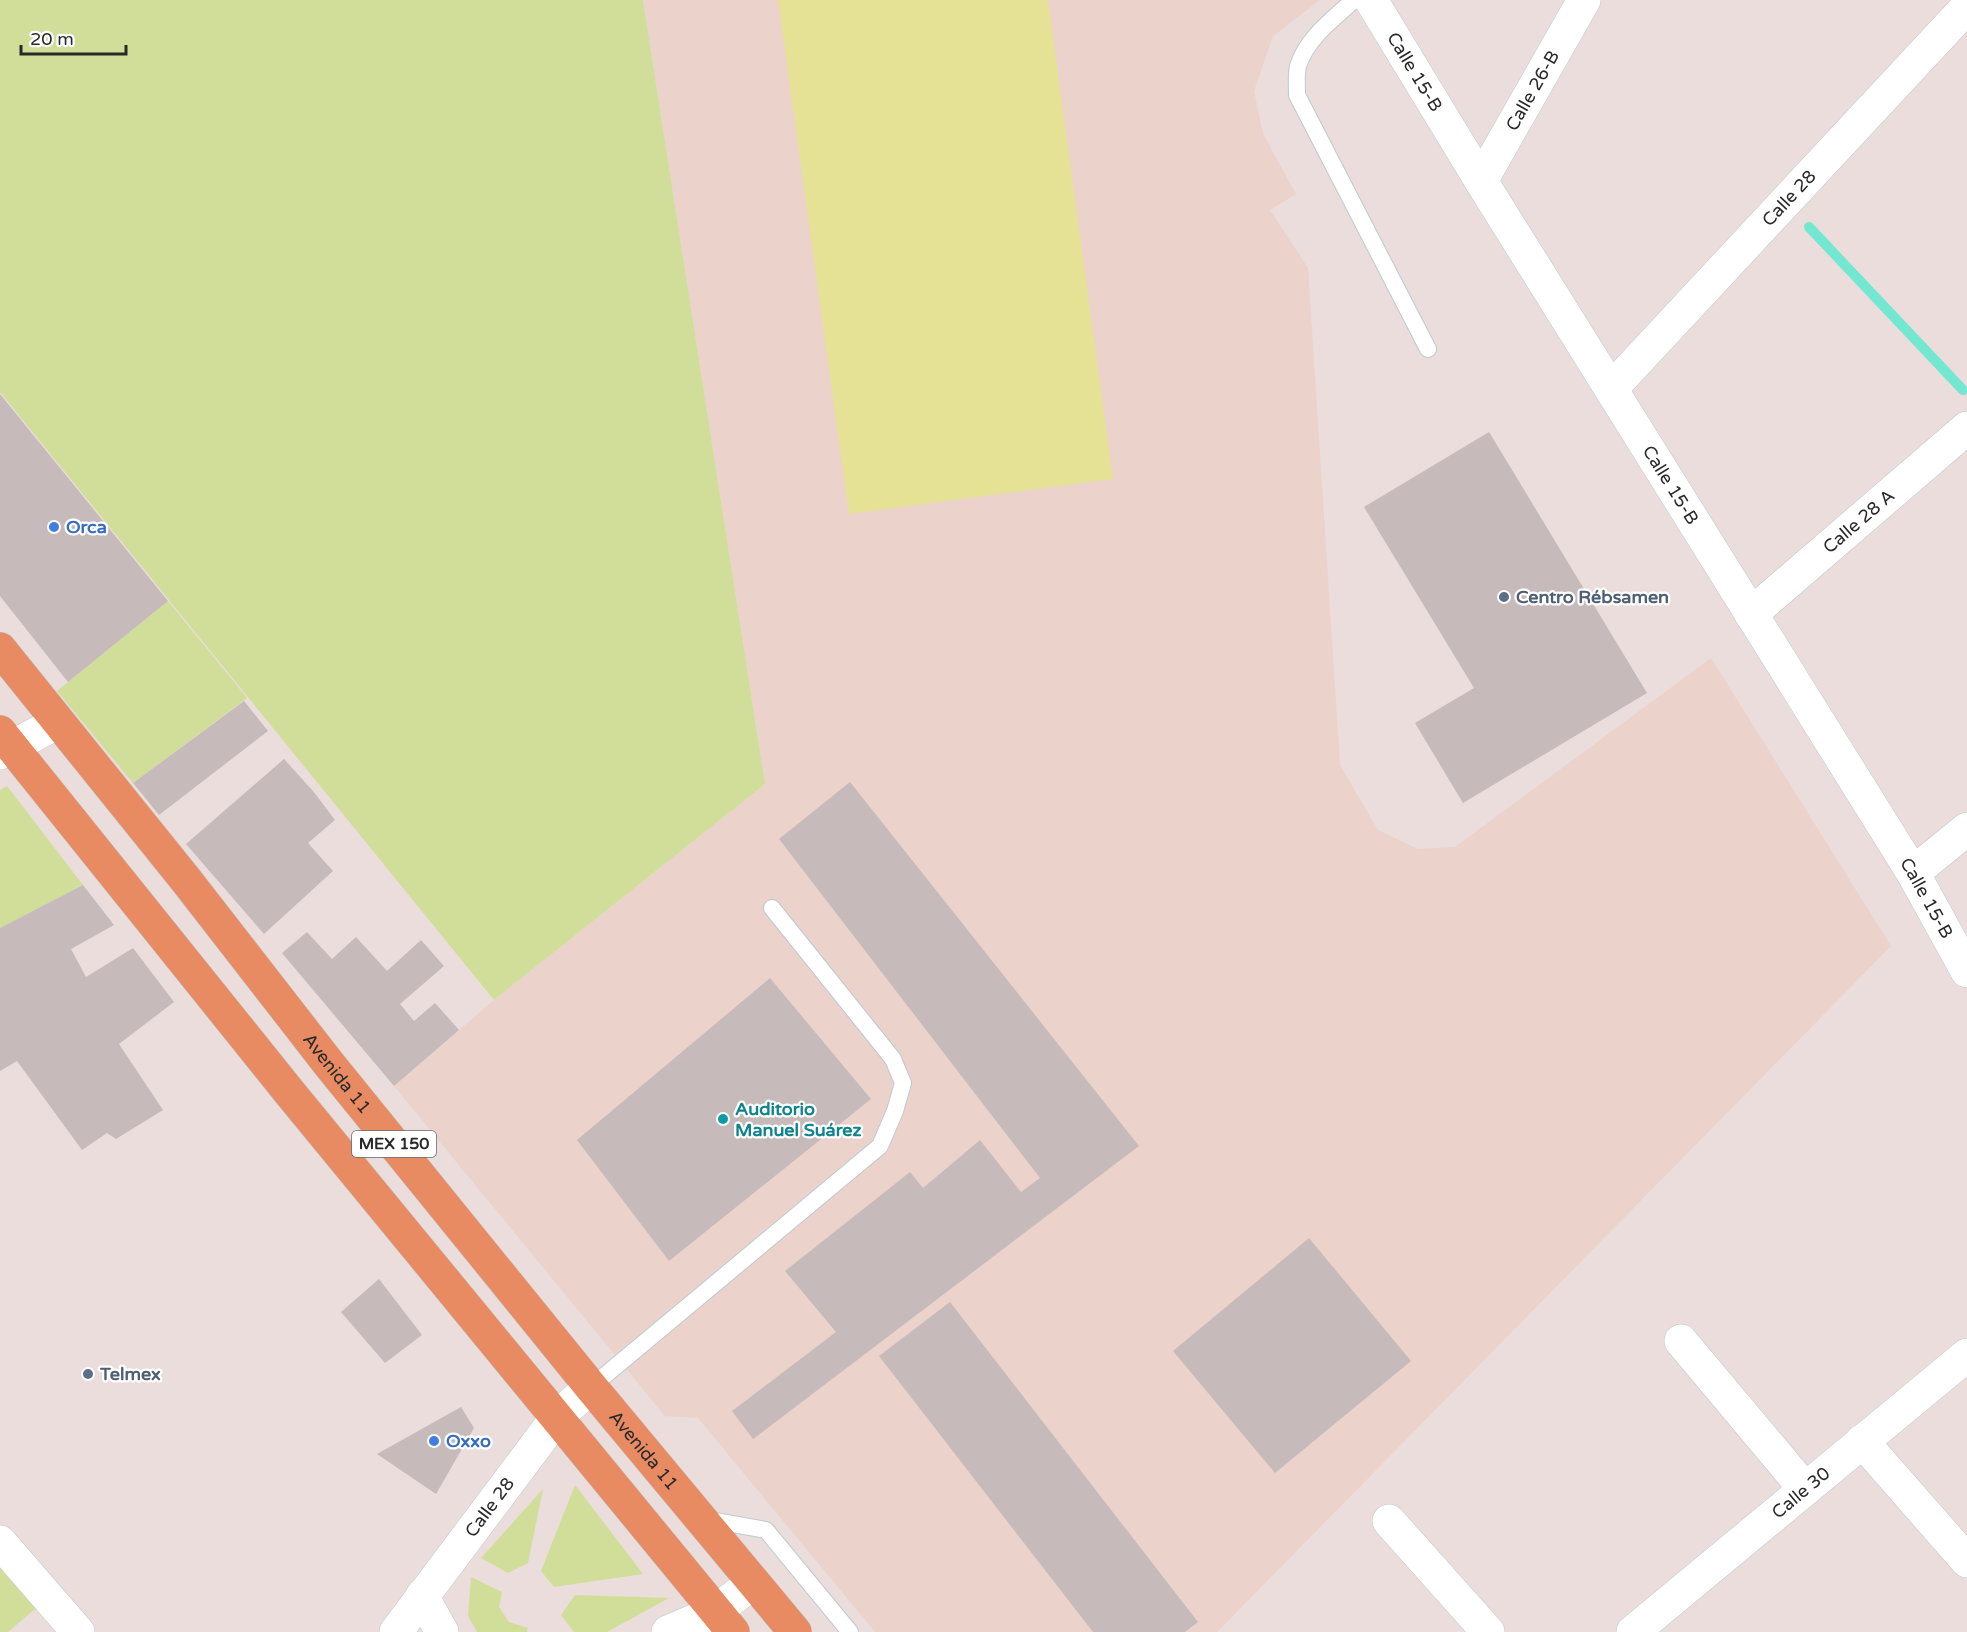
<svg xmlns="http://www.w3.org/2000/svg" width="1967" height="1632" viewBox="0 0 1967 1632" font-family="'Varela Round',sans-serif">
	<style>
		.education { fill: #ebd2cb }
		.green { fill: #d1de9a }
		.pitch { fill: #e5e296 }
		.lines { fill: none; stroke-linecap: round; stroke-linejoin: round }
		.stream { stroke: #73e7d0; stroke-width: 10 }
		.building { fill: #c6bbba }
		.lane-casing { stroke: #bfc9cf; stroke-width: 18 }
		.street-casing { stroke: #bfc9cf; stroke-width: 34 }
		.secondary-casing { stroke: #bfc9cf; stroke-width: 34 }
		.primary-casing { stroke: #bfbfbf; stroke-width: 34 }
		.lane { stroke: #fff; stroke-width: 16 }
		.street { stroke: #fff; stroke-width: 33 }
		.secondary { stroke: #fff; stroke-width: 33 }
		.primary { stroke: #e88a62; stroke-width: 33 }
		.shop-dot { fill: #3f7fe0; stroke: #fff; stroke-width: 2 }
		.service-dot { fill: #5c6f8a; stroke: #fff; stroke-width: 2 }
		.culture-dot { fill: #0f9aa8; stroke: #fff; stroke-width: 2 }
		.labels { text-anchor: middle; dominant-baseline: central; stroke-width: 4.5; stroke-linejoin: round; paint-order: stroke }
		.shield { fill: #fff; stroke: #696969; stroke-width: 1.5 }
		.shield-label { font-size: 16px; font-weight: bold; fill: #292929 }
		.street-label { font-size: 18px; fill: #292929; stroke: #fff }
		.shop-label { font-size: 18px; font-weight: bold; fill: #366cbe; stroke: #fff; text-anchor: start }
		.service-label { font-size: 18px; font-weight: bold; fill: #4e5e75; stroke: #fff; text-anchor: start }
		.culture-label { font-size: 18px; font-weight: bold; fill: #0d838f; stroke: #fff; text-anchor: start }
	</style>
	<rect width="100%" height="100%" fill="#eadddb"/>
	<path class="education" d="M643 0H1320L1273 36 1254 91 1263 134 1296 194 1270 210 1308 268 1340 765 1378 830 1418 849 1455 847 1711 658 1891 946 1217 1632H875L698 1418 665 1416 394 1086 494 1000 765 784Z"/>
	<g class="green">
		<path d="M0 0H643L765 784 494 1000 0 392Z"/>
		<path d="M168 601 247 698 133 783 57 691Z"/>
		<path d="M7 786 83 885 0 928V790Z"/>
		<path d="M575 1485 643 1574 554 1587 541 1571Z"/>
		<path d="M543 1489 528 1563 508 1573 481 1558Z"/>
		<path d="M0 1567 36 1608 8 1632H0Z"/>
		<path d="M471 1577 502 1592 499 1607 509 1622 528 1628 527 1632H477L468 1616Z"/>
		<path d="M575 1595 669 1598 607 1632H574L561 1615Z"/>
	</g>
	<path class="pitch" d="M778 0H1048L1113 479 849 514Z"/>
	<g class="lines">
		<path class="stream" d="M1809 227 1963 390"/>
	</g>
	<g class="building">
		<path d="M0 394 168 601 68 682 0 596Z"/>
		<path d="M1489 432 1647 693 1463 803 1415 723 1474 688 1364 507Z"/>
		<path d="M244 701 268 731 159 815 133 783Z"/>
		<path d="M284 759 313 791 335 820 308 843 333 871 264 934 186 844Z"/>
		<path d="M850 782 1139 1146 753 1439 732 1411 836 1332 785 1271 910 1172 923 1188 980 1140 1021 1192 1040 1178 779 839Z"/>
		<path d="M83 885 114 925 71 949 86 977 133 948 174 1002 119 1044 163 1110 116 1139 107 1133 82 1150 17 1061 0 1071V928Z"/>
		<path d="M307 932 332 959 356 937 387 971 421 940 444 966 400 1004 414 1021 435 1003 459 1030 394 1086 282 953Z"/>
		<path d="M770 978 871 1099 669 1261 577 1140Z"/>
		<path d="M1309 1238 1411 1361 1275 1473 1173 1351Z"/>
		<path d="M379 1279 422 1335 385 1363 341 1312Z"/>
		<path d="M950 1302 1198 1622 1185 1632H1093L879 1356Z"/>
		<path d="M461 1407 474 1428 436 1494 377 1454Z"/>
	</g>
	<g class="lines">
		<defs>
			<g id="lane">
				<path d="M1354 0C1333 19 1307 38 1298 66 1296 74 1297 86 1297 95L1428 349"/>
				<path d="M591 1387 880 1146 895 1111 903 1083 893 1059 772 908"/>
				<path d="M705 1519 766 1530 850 1632"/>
			</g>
			<g id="street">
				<path id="s1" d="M1371 0 1481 181 1913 873 1967 971"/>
				<path id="s2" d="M1481 181 1584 0"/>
				<path id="s3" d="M1611 389 1967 7"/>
				<path id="s4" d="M1751 614 1967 428"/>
				<path d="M0 753 57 723"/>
				<path d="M1913 873 1967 829"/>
				<path d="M1681 1341 1805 1489"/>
				<path d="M1862 1441 1967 1561"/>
				<path d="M1389 1521 1488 1632"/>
				<path d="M0 1542 78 1632"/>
				<path d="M422 1596 442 1632"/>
				<path id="s5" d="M396 1632 558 1416 591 1387"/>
				<path d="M668 1632 713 1613 753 1583"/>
			</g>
			<g id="secondary">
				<path id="s6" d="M1633 1632 1967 1355"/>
			</g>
			<g id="primary">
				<path id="s7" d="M0 649 186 880 329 1064 591 1387 795 1632"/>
				<path d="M0 732 290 1093 733 1632"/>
			</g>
		</defs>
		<use href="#lane" class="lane-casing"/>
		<use href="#street" class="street-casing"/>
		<use href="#secondary" class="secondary-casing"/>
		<use href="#primary" class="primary-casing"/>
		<use href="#lane" class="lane"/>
		<use href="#street" class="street"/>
		<use href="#secondary" class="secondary"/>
		<use href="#primary" class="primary"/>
	</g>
	<g class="shop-dot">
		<circle cx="54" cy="527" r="6"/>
		<circle cx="434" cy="1441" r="6"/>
	</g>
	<g class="service-dot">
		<circle cx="1504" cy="597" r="6"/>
		<circle cx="88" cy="1374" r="6"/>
	</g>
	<circle class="culture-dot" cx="723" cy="1119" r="6"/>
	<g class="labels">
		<rect class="shield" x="352" y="1131" width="84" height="26" rx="4.5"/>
		<g class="shield-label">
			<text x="394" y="1144">MEX 150</text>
		</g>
		<g class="street-label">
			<text stroke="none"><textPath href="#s1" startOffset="84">Calle 15-B</textPath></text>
			<text stroke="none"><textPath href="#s2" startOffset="104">Calle 26-B</textPath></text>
			<text stroke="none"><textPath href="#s3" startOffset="261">Calle 28</textPath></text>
			<text stroke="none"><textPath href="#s1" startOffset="570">Calle 15-B</textPath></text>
			<text stroke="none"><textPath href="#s4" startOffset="142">Calle 28 A</textPath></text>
			<text stroke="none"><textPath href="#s1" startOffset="1056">Calle 15-B</textPath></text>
			<text stroke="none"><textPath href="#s7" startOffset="542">Avenida 11</textPath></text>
			<text stroke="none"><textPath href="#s7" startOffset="1028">Avenida 11</textPath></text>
			<text stroke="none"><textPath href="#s6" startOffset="218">Calle 30</textPath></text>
			<text stroke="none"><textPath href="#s5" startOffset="156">Calle 28</textPath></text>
		</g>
		<g class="shop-label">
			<text x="66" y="527">Orca</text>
			<text x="446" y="1441">Oxxo</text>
		</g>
		<g class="service-label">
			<text x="1516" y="597">Centro Rébsamen</text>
			<text x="100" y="1374">Telmex</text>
		</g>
		<g class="culture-label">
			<text x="735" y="1109">Auditorio<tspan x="735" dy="21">Manuel Suárez</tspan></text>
		</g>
	</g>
	<path d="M21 45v9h105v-9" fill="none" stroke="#292929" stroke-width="3"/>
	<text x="30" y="45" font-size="18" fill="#292929" stroke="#ffffff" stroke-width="4.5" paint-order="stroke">20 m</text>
</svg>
